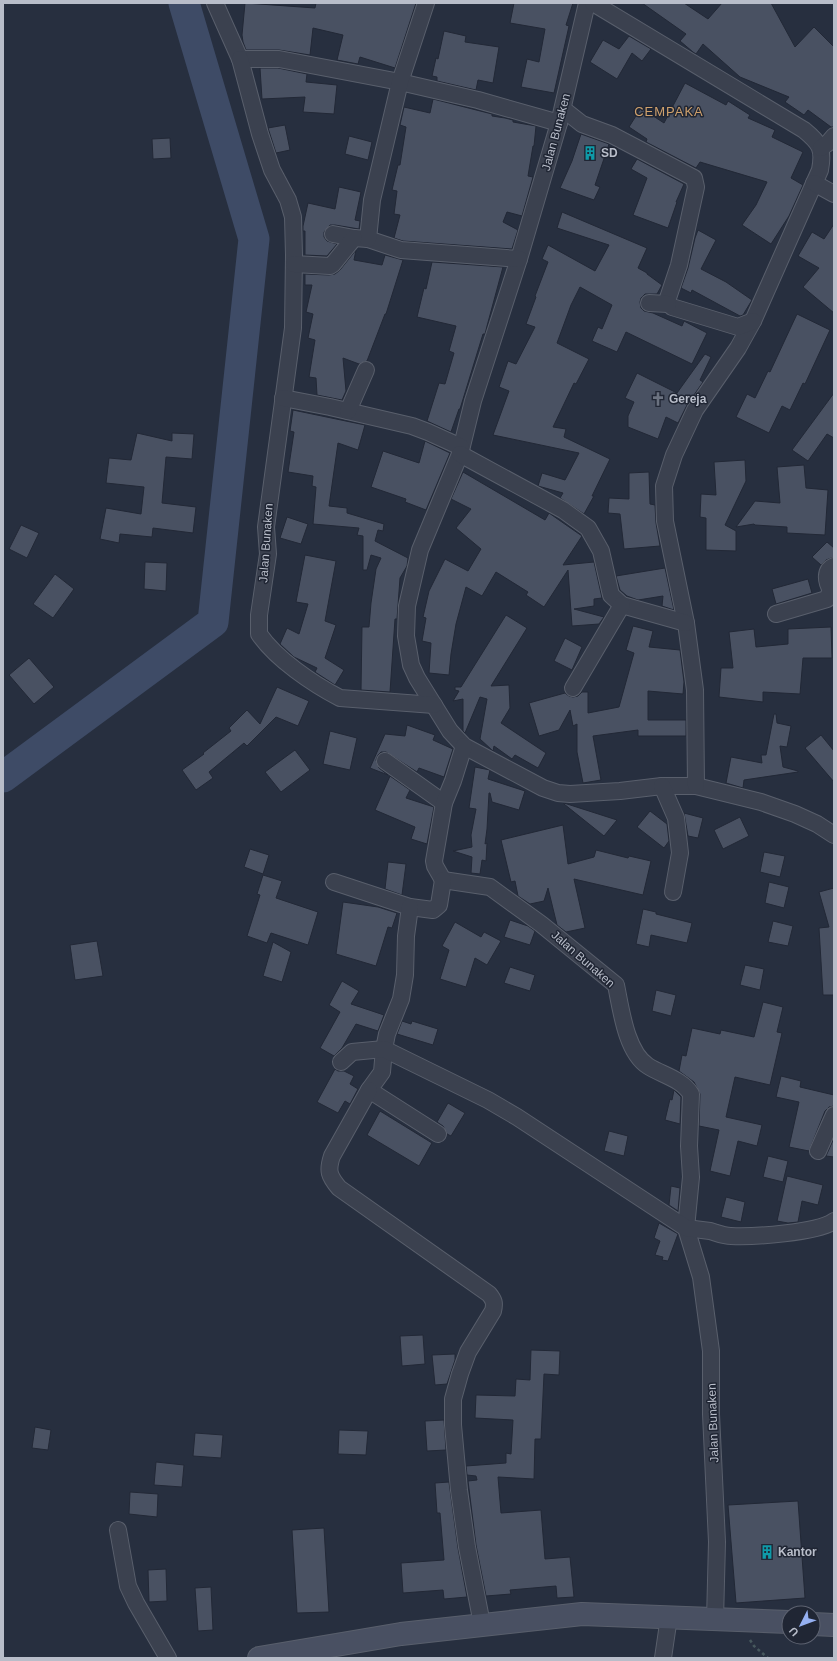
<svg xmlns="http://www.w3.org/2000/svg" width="837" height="1661" viewBox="0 0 837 1661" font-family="Helvetica,sans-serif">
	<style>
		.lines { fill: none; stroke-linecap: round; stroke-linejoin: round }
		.river { stroke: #3e4b66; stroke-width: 31 }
		.building { fill: #495162; stroke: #222836 }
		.street-casing { stroke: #595f6c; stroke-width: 18 }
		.secondary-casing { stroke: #595f6c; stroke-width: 24 }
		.path { stroke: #47585d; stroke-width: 2.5; stroke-dasharray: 3 3; stroke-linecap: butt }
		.street { stroke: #3b414f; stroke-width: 16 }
		.secondary { stroke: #495062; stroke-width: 22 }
		.labels { text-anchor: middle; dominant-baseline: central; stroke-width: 3; stroke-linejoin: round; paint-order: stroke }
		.street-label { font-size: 12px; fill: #b8bdc9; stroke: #202634 }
		.poi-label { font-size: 12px; font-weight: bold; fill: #b8bdc9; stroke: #202634; text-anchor: start }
		.neighbourhood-label { font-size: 13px; letter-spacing: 1px; fill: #cfa16d; stroke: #202634 }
	</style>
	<rect width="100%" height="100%" fill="#272f3f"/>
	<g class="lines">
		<path class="river" d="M3 777 213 622 254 239 184 3"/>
	</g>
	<g class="building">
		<path d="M245 3 315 8 316 3H416L395 68 360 57 358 64 337 60 343 35 313 28 310 55 279 50H246L243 42 242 35Z"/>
		<path d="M514 3H573L566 25 569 26 554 93 521 87 527 59 539 62 545 29 510 23Z"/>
		<path d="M642 3H684L708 19 722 3H771L795 47 814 27 834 47V127H831L808 110 804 115 785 102 789 97 740 77 703 44 696 54 693 52 680 41 686 34Z"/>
		<path d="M444 31 466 36 465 42 499 47 493 83 478 80 476 90 437 81V77L432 76 436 58 438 59Z"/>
		<path d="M629 36 651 49 642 61 632 53 617 79 590 62 603 40 619 49Z"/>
		<path d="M260 68H278L307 74 306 82 337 85 334 114 303 112 305 97 262 99Z"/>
		<path d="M685 83 726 105 728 101 750 115 748 118 775 130 772 137 803 152 791 178 803 185 789 216 771 244 742 225 756 205 767 182 700 162 696 168 646 142 647 139 629 127 641 108 664 123Z"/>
		<path d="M433 99 492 114V116L505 118 513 120V122L536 126 534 146H533L528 176 533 177 522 216 507 212 503 222 518 230 512 249 403 241 394 238 400 215 394 214 397 191 392 190 398 165H400L406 127 400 125 404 107 430 113Z"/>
		<path d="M285 125 290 150 276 153 268 128Z"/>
		<path d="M581 134 609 144 595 185 600 187 594 200 560 188 572 161Z"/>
		<path d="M349 136 372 142 368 160 345 154Z"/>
		<path d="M170 138 171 158 153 159 152 139Z"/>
		<path d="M637 159 684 184 676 202H677L668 228 633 215 647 178 631 169Z"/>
		<path d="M339 187 361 192 355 220 360 221 359 229 335 225H330L324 232V237L327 241 337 244 327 256 305 255V231H303V226L308 203 335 209Z"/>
		<path d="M562 212 647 248 638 268 647 273V274L662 285 657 294H645L641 298 640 302 641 308 644 311 653 313 682 326 684 321 707 333 692 364 626 332 617 352 592 341 598 327 602 329 612 305 580 287 571 305 557 343 589 359 576 384 574 383 553 427 566 429 564 437 610 459 592 496H594L584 514 560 498 563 493 538 486 542 473 565 480 579 453 493 435 509 391 499 387 508 361 516 364 535 327 526 324 536 297 535 296 548 262 542 259 548 245 595 271 609 245 557 228Z"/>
		<path d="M834 224V313L803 287 819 268 798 256 812 232 824 239Z"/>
		<path d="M698 230 716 240 701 269 726 282 752 300 743 315 740 316 692 290 691 293 681 288 688 268 695 238Z"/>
		<path d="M356 250 354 260 382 265 385 255 403 260 386 314H385L367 361 359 364 343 358 346 391 342 400 317 395 316 378 309 377 315 340 308 338 313 314 306 312 312 285H305V274L329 275 335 274 340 270Z"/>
		<path d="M432 262 503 267 487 326 485 334H483L460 409H459L451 432 427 421 439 383 445 384 454 353 449 351 456 326 417 317 424 288 426 289Z"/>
		<path d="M797 314 830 330 805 384 803 383 790 410 782 406 769 433 736 417 747 394 755 398 768 371 770 372Z"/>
		<path d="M705 354 711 357 700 380 703 382 687 405 678 423 666 417 658 439 628 427V416L634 402 625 398 637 373 677 393Z"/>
		<path d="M834 393V438L827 434 808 461 792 450Z"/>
		<path d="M293 410 365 425 358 450 338 443 329 506 347 508V513L384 524 383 531 378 530 375 541 408 558 407 566 400 578 397 619H395L390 692 361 690 362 627H369L371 603 376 569 381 558 371 555 367 570H363V536L357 535 359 528 313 524 316 487 312 486 313 476 288 472 294 432 290 431Z"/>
		<path d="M137 433 172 441V433L194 434 192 459 166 457 162 503 196 507 193 533 153 528 152 537 120 534 119 543 100 539 106 508 141 514 144 487 106 483 109 458 131 460Z"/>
		<path d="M425 441 450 453 426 510 405 502 406 499 371 487 383 451 419 463Z"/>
		<path d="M745 460 746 481 725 525 736 531V551L706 550V518L700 517 701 494 716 495 714 462Z"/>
		<path d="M804 465 806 488 828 490 825 535 787 533V527L755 525 754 524 736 527 755 501 780 503 777 467Z"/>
		<path d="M463 472 545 520 549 513 582 536 563 565 594 562 602 598 594 599V606L574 609 604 617 599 624 572 626 568 570 544 607 526 595 528 592 496 572 482 596 466 587 456 624 451 654 449 675 429 673 431 643 422 641 426 618 423 617 429 591 445 559 468 571 481 549 456 528 471 509 451 499Z"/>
		<path d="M649 472 650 504 655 505 656 523 660 546 624 549 620 514 608 513 609 498 629 499V473Z"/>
		<path d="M287 517 308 524 301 544 280 538Z"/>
		<path d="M21 525 39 533 27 558 9 549Z"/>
		<path d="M827 542 834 548V557L826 560 821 565 812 557Z"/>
		<path d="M305 555 336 561 325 621 336 625 325 658 344 670 335 685 315 672 317 668 294 657 280 644 287 628 299 634 308 604 296 602Z"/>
		<path d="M145 562 167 563 166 591 144 589Z"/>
		<path d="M665 568 674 610 662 606 663 596 638 600 627 596 620 590 616 576Z"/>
		<path d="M55 574 74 589 53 618 33 604Z"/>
		<path d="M808 579 812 593 776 604 772 589Z"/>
		<path d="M506 615 527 628 491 686 509 685 510 708 501 723 546 753 538 768 515 755 512 759 494 746 493 751 480 739 487 699 480 697 465 733 463 731V699L453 701 459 691 455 690V687H461Z"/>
		<path d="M633 626 653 631 649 647 680 650 684 682 683 694 648 691V720H686V736H638V730L593 736 601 780 583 783 577 752V724L573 726 570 710 559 730 539 736 529 703 565 693 569 696 573 697 578 696 582 692H588V713L619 707 634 653 626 650Z"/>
		<path d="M831 627 832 658H803L800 694 763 692V702L719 697 721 668H733L729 632 754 629 756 647 788 644V629Z"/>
		<path d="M565 638 582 647 572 670 554 661Z"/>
		<path d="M29 658 54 687 34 704 9 675Z"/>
		<path d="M277 687 309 701 298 726 276 717 247 746 244 743 209 772 213 778 196 790 182 770 204 754 203 753 231 731 229 728 247 710 260 724Z"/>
		<path d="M774 714H776L777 723 791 726 787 747 780 746 783 767 798 771V772L744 780 743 788 726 783 731 757 762 763 761 755H766Z"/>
		<path d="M407 725 435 735 433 740 453 749 444 777 419 768 417 772 386 752H381L378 755 376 760 379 768 388 775 370 768 385 734 405 736Z"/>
		<path d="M330 731 357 738 350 770 323 764Z"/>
		<path d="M821 735 834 751V782L805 748Z"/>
		<path d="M295 750 310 770 281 792 265 772Z"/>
		<path d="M475 767 490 770 488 779 525 791 519 810 492 802 490 793H489L487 829 485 844 487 843 486 861 482 860 480 874 471 873 472 857 453 851 472 847 471 835 476 809 469 808Z"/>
		<path d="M390 776 410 790 406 798 434 807 427 844 411 839 415 827 375 810Z"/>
		<path d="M564 803 617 820 604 836 564 804Z"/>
		<path d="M650 811 667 824 669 841 664 848 637 827Z"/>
		<path d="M684 813 703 818 698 838 688 836Z"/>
		<path d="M740 817 749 836 723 849 714 830Z"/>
		<path d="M563 825 568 864 594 857 596 850 628 858 629 856 651 861 643 895 574 879 585 928 566 932 557 925 548 888 544 901 530 904 518 896 515 881 511 882 501 840Z"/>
		<path d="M250 849 269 855 263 874 244 867Z"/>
		<path d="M764 852 785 856 780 877 760 872Z"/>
		<path d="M388 862 406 864 402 895 385 889Z"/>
		<path d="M263 875 282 881 276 898 318 912 308 945 271 933 267 943 247 936 260 895 257 894Z"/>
		<path d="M769 882 789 887 784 908 765 903Z"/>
		<path d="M834 888V995H823L819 928 829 927 819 892Z"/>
		<path d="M343 902 378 907 397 913 392 928 388 927 376 966 336 954Z"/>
		<path d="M643 909 656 912V914L692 923 687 943 651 935 649 947 636 944Z"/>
		<path d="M510 920 528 926 535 931 530 945 504 937Z"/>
		<path d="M773 921 793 926 788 946 768 942Z"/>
		<path d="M455 922 481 937 484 932 501 941 487 965 475 958 466 987 440 979 449 950 442 946Z"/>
		<path d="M97 941 103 976 75 980 70 945Z"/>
		<path d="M273 942 291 952 282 982 263 976Z"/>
		<path d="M745 965 764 969 760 990 740 985Z"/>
		<path d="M510 967 535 975 530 991 504 983Z"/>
		<path d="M342 981 359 991 351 1004 384 1015 378 1031 356 1024 342 1048 334 1056 320 1048 340 1012 329 1005Z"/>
		<path d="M656 990 676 995 671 1016 652 1011Z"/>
		<path d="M763 1002 783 1007 777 1032 782 1033 770 1085 735 1077 726 1117 762 1125 757 1146 738 1141 730 1176 710 1171 719 1130 699 1126 700 1094 694 1082 679 1071 682 1055 686 1056 692 1028 720 1034 721 1030 754 1037Z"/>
		<path d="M402 1021 411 1024 412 1021 438 1029 433 1045 397 1034Z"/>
		<path d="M335 1069 338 1071H344L354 1076 350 1084 358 1089 350 1104 345 1101 338 1113 317 1102Z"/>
		<path d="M781 1076 801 1081 800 1087 834 1095V1106L829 1107 825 1111 809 1151 789 1147 799 1102 776 1097Z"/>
		<path d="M674 1090 681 1097 680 1124 665 1120 670 1099 672 1100Z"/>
		<path d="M448 1103 465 1113 451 1136 447 1134 443 1126 437 1122Z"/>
		<path d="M380 1111 432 1143 419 1166 367 1135Z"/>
		<path d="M609 1131 628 1136 624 1156 604 1151Z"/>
		<path d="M834 1138V1157L826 1156Z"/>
		<path d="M768 1156 788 1161 783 1182 763 1177Z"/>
		<path d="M787 1176 823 1185 818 1205 802 1201 798 1222 788 1223 777 1221Z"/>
		<path d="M671 1186 680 1188 678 1211 669 1205Z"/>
		<path d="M726 1197 745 1202 741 1222 721 1217Z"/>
		<path d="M659 1223 678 1234 668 1261 662 1260 663 1257 655 1255 660 1241 654 1238Z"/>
		<path d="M423 1335 425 1364 402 1366 400 1336Z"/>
		<path d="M531 1350 560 1351 559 1375 544 1374 541 1439H535L534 1479 498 1477 501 1513 541 1510 545 1559 570 1557 574 1597 557 1598 556 1586 510 1590 511 1594 486 1596 476 1545 468 1481 477 1480 476 1476 467 1475 466 1466 506 1463V1453L511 1454 513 1420 475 1418 476 1395 515 1396 516 1379 530 1380Z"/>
		<path d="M455 1354V1360L447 1384 435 1385 432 1355Z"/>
		<path d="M444 1420 446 1450 427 1451 425 1421Z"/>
		<path d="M35 1427 51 1430 48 1450 32 1448Z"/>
		<path d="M339 1430 368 1431 366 1455 338 1454Z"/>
		<path d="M195 1433 223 1435 221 1458 193 1456Z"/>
		<path d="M156 1462 184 1465 182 1487 154 1485Z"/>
		<path d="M449 1482 458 1548 467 1597 444 1599 443 1590 403 1593 401 1563 444 1560 440 1513H437L435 1483Z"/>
		<path d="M130 1492 158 1494 157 1517 129 1514Z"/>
		<path d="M798 1501 805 1598 736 1603 728 1505Z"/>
		<path d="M324 1528 329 1612 297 1613 292 1530Z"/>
		<path d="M166 1569 167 1601 149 1602 148 1570Z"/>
		<path d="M211 1587 213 1630 198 1631 195 1588Z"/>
	</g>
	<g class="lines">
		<defs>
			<g id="street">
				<path d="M215 3 240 59H279L400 82 478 100 559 123"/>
				<path d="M587 3 559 123 519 259 473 401 460 454 420 550 407 606 406 636 411 665 417 678 450 731 464 746 543 788 558 793 570 794 620 791 662 786H696L761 802 795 814 817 824 834 835"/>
				<path d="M593 3 804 130C820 143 824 149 820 170L753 321 738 348 695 410 674 455 664 486 665 521 686 623 695 690 696 786"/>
				<path d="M240 59 260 134 272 170 288 200 293 217 294 255 293 328 266 527 268 554 259 615V634C276 659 313 684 340 698L434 705"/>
				<path d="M563 109 582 124 612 135 694 178 696 187 679 265 667 301 672 307 738 327 753 321"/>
				<path d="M821 148 828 143 834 136"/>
				<path d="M814 183 834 194"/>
				<path d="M333 234 354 238 368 239 401 250 519 259"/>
				<path d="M368 239 372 200 400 82 426 3"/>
				<path d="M294 264 330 266 333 264 354 238"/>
				<path d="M649 303 668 304"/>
				<path d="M283 398 330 407 412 426 428 432 461 447"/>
				<path d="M348 411 366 370"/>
				<path d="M460 454 563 510 588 528 601 551 611 595 622 605 686 623"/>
				<path d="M776 614 827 599 831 590C826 582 824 570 834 566"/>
				<path d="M573 688 622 605"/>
				<path d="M385 761 444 803"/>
				<path d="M662 786 676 818 680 853 673 892"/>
				<path d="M443 880 490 887 541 924 616 985C621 1009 626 1052 648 1066 662 1075 682 1079 691 1094L689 1146 691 1177 686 1228 701 1277 711 1351V1414L717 1542 715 1620"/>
				<path d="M443 880 435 866 434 861 444 803 453 781 464 746"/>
				<path d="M334 882 410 907 433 910 439 905 443 880"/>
				<path d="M410 907 406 936 405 975 401 999 387 1034 384 1049 382 1072 369 1090 438 1134"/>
				<path d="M341 1062 352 1052 384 1049 488 1100 517 1117 686 1228C694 1229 702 1230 710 1231 717 1233 724 1236 731 1236 753 1237 817 1233 834 1221"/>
				<path d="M369 1090 332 1156C327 1171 329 1176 339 1188L489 1294C494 1300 495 1303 493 1311L468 1352 460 1374 453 1399V1425L459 1490 467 1547 482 1624"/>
				<path d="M818 1151 834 1115"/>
				<path d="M118 1530 128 1586 136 1603 168 1658"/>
				<path d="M663 1658 669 1617"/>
			</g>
			<g id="secondary">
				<path d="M813 1624 834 1625"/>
				<path d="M259 1658 401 1634 582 1614 789 1622"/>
			</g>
		</defs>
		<use href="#street" class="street-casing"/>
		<use href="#secondary" class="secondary-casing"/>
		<path class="path" d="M750 1640 754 1646 768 1658"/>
		<use href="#street" class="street"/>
		<use href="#secondary" class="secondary"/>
	</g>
	<defs>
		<symbol id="building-bare" viewBox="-9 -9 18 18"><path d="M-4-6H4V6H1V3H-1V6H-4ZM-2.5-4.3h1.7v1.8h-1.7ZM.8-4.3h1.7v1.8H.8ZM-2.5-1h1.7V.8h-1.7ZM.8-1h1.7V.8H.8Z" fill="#0f9aa8" stroke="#202634" stroke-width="2.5" paint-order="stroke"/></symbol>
		<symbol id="church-bare" viewBox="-9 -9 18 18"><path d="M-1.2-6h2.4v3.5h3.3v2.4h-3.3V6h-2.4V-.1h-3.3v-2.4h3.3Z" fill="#6b7280" stroke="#202634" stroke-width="2.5" paint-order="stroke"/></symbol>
	</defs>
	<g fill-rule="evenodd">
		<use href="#building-bare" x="580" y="143" width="20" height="20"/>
		<use href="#church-bare" x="648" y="389" width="20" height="20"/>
		<use href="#building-bare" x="757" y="1542" width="20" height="20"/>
	</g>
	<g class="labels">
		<g class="street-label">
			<text transform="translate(556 132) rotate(-75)">Jalan Bunaken</text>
			<text transform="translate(266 543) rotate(-86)">Jalan Bunaken</text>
			<text transform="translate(583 959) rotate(41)">Jalan Bunaken</text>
			<text transform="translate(713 1423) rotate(-92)">Jalan Bunaken</text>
		</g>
		<g class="poi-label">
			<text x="601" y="153">SD</text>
			<text x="669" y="399">Gereja</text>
			<text x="778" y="1552">Kantor</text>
		</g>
		<g class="neighbourhood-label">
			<text x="669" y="111">CEMPAKA</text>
		</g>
	</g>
	<rect width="837" height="1661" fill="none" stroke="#b8bdc9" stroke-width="8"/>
	<g transform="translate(801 1625) rotate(228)"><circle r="19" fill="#202634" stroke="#5d6270"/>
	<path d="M0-3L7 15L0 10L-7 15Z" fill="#95b0f1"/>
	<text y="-6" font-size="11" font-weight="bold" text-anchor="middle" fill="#b8bdc9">U</text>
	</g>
</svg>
